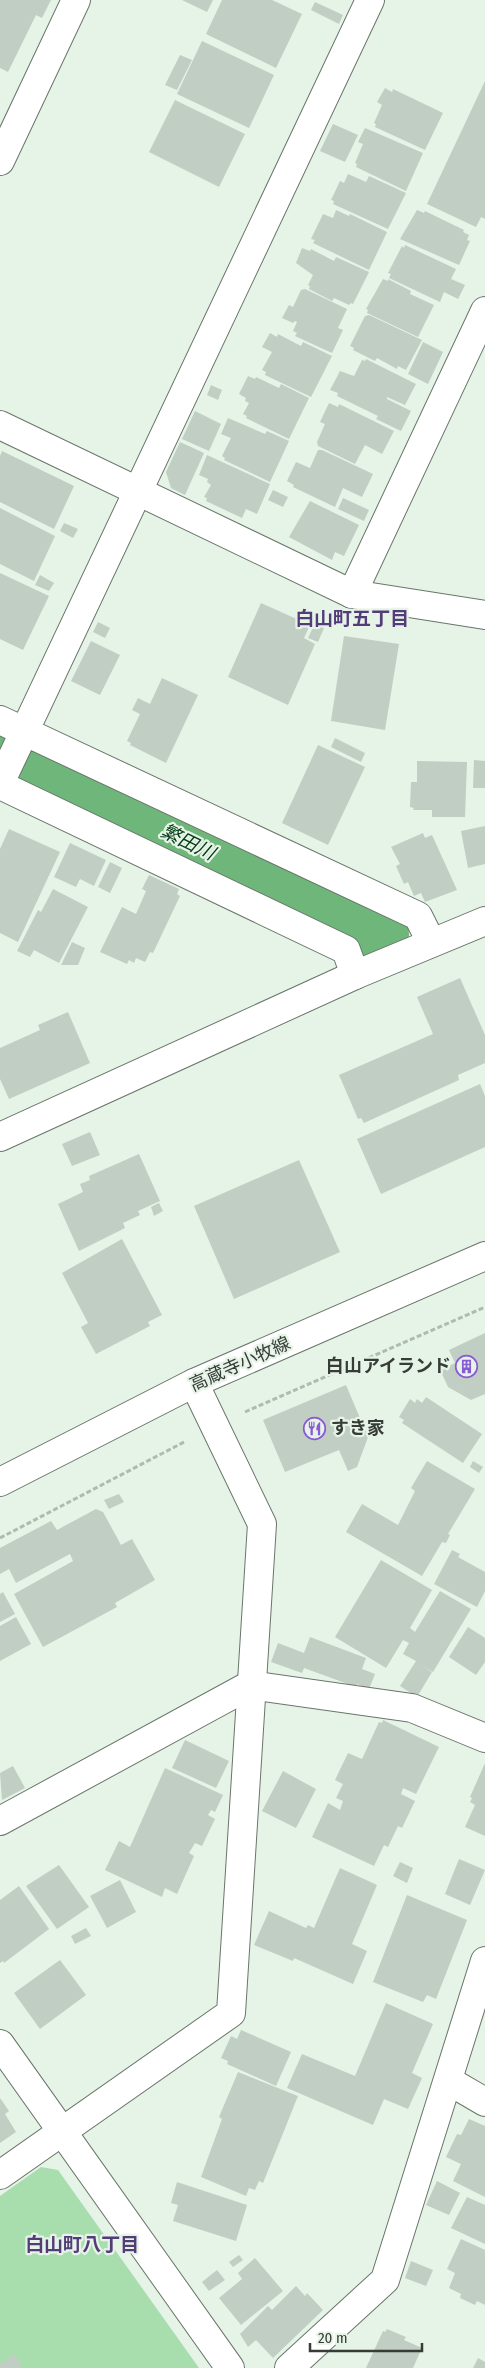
<svg xmlns="http://www.w3.org/2000/svg" width="485" height="2368" viewBox="0 0 485 2368" font-family="'Fira Sans Condensed','Noto Sans JP',sans-serif">
	<style>
		.green { fill: #a8ddae }
		.lines { fill: none; stroke-linecap: round; stroke-linejoin: round }
		.river { stroke: #6fb67a; stroke-width: 68 }
		.building { fill: #c1cec3 }
		.minor-casing { stroke: #69756a; stroke-width: 30 }
		.major-casing { stroke: #69756a; stroke-width: 30 }
		.path { stroke: #afbab0; stroke-width: 3; stroke-dasharray: 5 2.5; stroke-linecap: butt }
		.minor { stroke: #fff; stroke-width: 28 }
		.major { stroke: #fff; stroke-width: 28 }
		.labels { text-anchor: middle; dominant-baseline: central; stroke-width: 4.5; stroke-linejoin: round; paint-order: stroke }
		.street-label { font-size: 18px; fill: #373c37; stroke: #e6f3e7 }
		.poi-label { font-size: 18px; font-weight: bold; fill: #373c37; stroke: #e6f3e7; text-anchor: end }
		.neighbourhood-label { font-size: 19px; font-weight: bold; fill: #523d79; stroke: #e6f3e7 }
		.water-label { font-size: 19px; font-style: italic; fill: #033b14; stroke: #e6f3e7 }
	</style>
	<rect width="100%" height="100%" fill="#e6f3e7"/>
	<path class="green" d="M41 2167 58 2170 199 2368H0V2196Z"/>
	<g class="lines">
		<path class="river" d="M0 750 375 934"/>
	</g>
	<g class="building">
		<path d="M0 0H51L42 18 36 15 8 72 0 68Z"/>
		<path d="M182 0H213L207 12Z"/>
		<path d="M222 0H272L302 14 276 68 206 34Z"/>
		<path d="M315 2 343 15 339 24 311 10Z"/>
		<path d="M202 41 274 75 249 128 177 94Z"/>
		<path d="M180 55 192 60 177 90 165 85Z"/>
		<path d="M485 81V219L481 217 476 227 427 204Z"/>
		<path d="M385 88 392 92 393 89 443 113 425 150 375 127 376 124 374 123 382 105 377 102Z"/>
		<path d="M175 100 245 134 219 187 149 152Z"/>
		<path d="M333 124 358 135 345 162 320 151Z"/>
		<path d="M365 128 423 153 406 191 356 167 357 164 355 163 363 144 358 142Z"/>
		<path d="M348 174 366 182 369 176 406 193 388 229 333 204 334 201 331 200 340 181 344 183Z"/>
		<path d="M336 210 349 216 350 214 387 232 369 270 313 243 315 240 311 239 323 214 333 218Z"/>
		<path d="M417 210 424 213 425 211 464 230 463 232 469 235 467 240 470 241 459 265 400 239Z"/>
		<path d="M405 245 456 269 451 279 465 285 458 299 444 292 440 302 389 278 391 274 388 273 402 246 404 248Z"/>
		<path d="M302 248 310 251 311 249 334 261 336 257 369 272 353 304 351 303 349 305 334 298 332 301 309 289 310 286 308 285 313 275 296 263Z"/>
		<path d="M383 279 388 281V279L411 291 410 294 434 305 418 337 367 313 368 310 366 309Z"/>
		<path d="M305 289 347 309 338 328 343 330 332 353 295 336 297 333 293 331 297 322 295 321 293 323 282 318 289 305 293 307 301 290Z"/>
		<path d="M369 315 422 340 406 370 398 366 397 369 377 358 375 361 353 350 354 348 350 346 365 316Z"/>
		<path d="M270 333 277 337 278 334 301 346 303 342 332 356 311 397 265 375 266 372 262 370 272 352 262 347Z"/>
		<path d="M423 342 443 352 428 384 408 374Z"/>
		<path d="M366 359 416 384 405 405 387 397V399L411 411 401 431 376 419 378 416 337 396 338 393 330 390 340 371 354 376 362 360 365 361Z"/>
		<path d="M248 376 255 379 256 377 279 388 281 384 309 398 289 439 246 418 247 416 243 414 249 403 245 401 246 398 239 394Z"/>
		<path d="M211 385 222 390 218 400 207 395Z"/>
		<path d="M329 403 338 407 339 404 394 431 382 454 365 445 355 464 318 446 317 442 325 424 320 422Z"/>
		<path d="M195 411 221 424 209 451 182 439Z"/>
		<path d="M228 418 265 434 267 431 289 441 270 482 224 460 225 458 222 456 231 438 221 434Z"/>
		<path d="M180 442 204 453 185 495 171 488 166 472Z"/>
		<path d="M318 450H322L373 474 362 497 343 488 335 507 293 487 294 485 287 481 296 462 310 468Z"/>
		<path d="M2 451 74 486 54 529 0 502V456Z"/>
		<path d="M207 455 270 484 257 514 246 509 242 518 206 501 207 498 204 497 211 485 207 482 208 479 199 475Z"/>
		<path d="M273 490 288 497 283 507 268 500Z"/>
		<path d="M343 498 369 510 364 521 338 509Z"/>
		<path d="M310 501 359 525 344 556 335 552 332 560 289 537Z"/>
		<path d="M0 508 55 536 34 581 0 564Z"/>
		<path d="M64 523 78 529 73 538 60 531Z"/>
		<path d="M0 573 49 596 23 650 0 639Z"/>
		<path d="M40 575 54 583 49 591 35 585Z"/>
		<path d="M261 603 310 625 304 638 315 644 288 705 228 677Z"/>
		<path d="M98 622 110 628 105 638 93 632Z"/>
		<path d="M315 623 324 628 318 642 308 638Z"/>
		<path d="M344 636 399 644 385 730 331 721Z"/>
		<path d="M91 641 120 655 100 695 71 681Z"/>
		<path d="M162 678 198 695 166 763 130 745 131 743 127 741 140 714 132 710 138 698 150 704Z"/>
		<path d="M335 738 365 753 361 762 331 747Z"/>
		<path d="M318 745 365 767 328 845 282 823Z"/>
		<path d="M474 760 485 761V788H473Z"/>
		<path d="M417 761 467 762 465 817H432V810H413L414 808 410 807 411 782H417Z"/>
		<path d="M485 826V864L468 868 461 831Z"/>
		<path d="M9 829 60 852 18 942 0 933V849Z"/>
		<path d="M423 833 425 838 432 835 457 890 425 902 421 893 414 896 408 882 404 884 396 866 400 864 391 847Z"/>
		<path d="M70 843 106 860 94 886 80 879 76 887 54 877Z"/>
		<path d="M110 862 122 868 110 893 98 887Z"/>
		<path d="M149 875 179 889 177 894 180 896 153 953 150 952 145 962 136 958 134 963 129 960 127 964 100 952 122 907 136 914 146 891 142 889Z"/>
		<path d="M53 889 88 907 59 963 34 950 30 957 17 951 38 910 41 912Z"/>
		<path d="M72 942 85 948 78 965H61Z"/>
		<path d="M460 978 485 1035V1063L458 1075 459 1080 364 1123 361 1118 358 1119 339 1075 433 1034 417 997Z"/>
		<path d="M68 1012 90 1063 9 1099 0 1079V1048L40 1030 38 1025Z"/>
		<path d="M480 1084 485 1096V1147L381 1194 357 1139Z"/>
		<path d="M90 1132 100 1155 72 1166 62 1144Z"/>
		<path d="M139 1154 160 1201 138 1211 140 1215 123 1223 125 1228 79 1251 58 1204 83 1192 80 1184 90 1180 89 1176Z"/>
		<path d="M299 1160 340 1252 234 1299 194 1206Z"/>
		<path d="M159 1203 163 1211 154 1216 151 1207Z"/>
		<path d="M122 1239 162 1315 148 1322 150 1326 96 1354 81 1327 88 1323 62 1273Z"/>
		<path d="M485 1333V1394L471 1400 448 1387 442 1374 444 1368 455 1363 449 1350Z"/>
		<path d="M346 1385 368 1437 357 1467 348 1471 339 1450 285 1472 263 1420Z"/>
		<path d="M426 1397 482 1434 463 1463 402 1423 404 1420 399 1417 410 1399 415 1403 417 1399 422 1403Z"/>
		<path d="M427 1461 475 1489 448 1534 450 1535 446 1543 442 1542 422 1576 346 1532 362 1504 398 1525 415 1491 411 1488Z"/>
		<path d="M473 1461 483 1467 479 1473 470 1467Z"/>
		<path d="M119 1494 124 1502 109 1509 104 1500Z"/>
		<path d="M96 1509 103 1512 121 1545 132 1539 155 1580 115 1603 117 1607 43 1647 14 1594 73 1561 70 1554 16 1583 9 1569 0 1574V1548L51 1521 57 1530Z"/>
		<path d="M452 1550 460 1554 458 1557 485 1572V1591L477 1607 434 1584Z"/>
		<path d="M381 1560 432 1590 410 1628 415 1632 440 1591 471 1609 433 1672 421 1665 432 1672 417 1697 400 1686 416 1661 403 1654 409 1643 403 1640 386 1668 335 1637Z"/>
		<path d="M3 1592 15 1614 0 1622V1594Z"/>
		<path d="M16 1617 31 1644 0 1661V1626Z"/>
		<path d="M468 1627 485 1638V1662L476 1675 449 1657Z"/>
		<path d="M310 1637 366 1658 362 1669 375 1674 369 1689 357 1684 356 1687 304 1668 302 1673 271 1662 278 1643 304 1653Z"/>
		<path d="M383 1720 439 1747 416 1794 403 1788 401 1794 415 1801 402 1828 398 1826 388 1847 384 1845 374 1866 312 1837 328 1803 340 1810 343 1801 336 1798 343 1784 335 1780 348 1753 362 1759 379 1722 382 1723Z"/>
		<path d="M185 1740 229 1761 216 1788 172 1768Z"/>
		<path d="M485 1763V1836L465 1827 475 1805 470 1802 472 1798 470 1797Z"/>
		<path d="M13 1766 25 1788 2 1800 0 1773Z"/>
		<path d="M165 1768 223 1795 215 1812 211 1810 208 1815 215 1819 202 1846 195 1843 189 1853 194 1856 177 1894 165 1888 162 1897 105 1870 119 1841 130 1847Z"/>
		<path d="M283 1771 316 1789 296 1828 262 1811Z"/>
		<path d="M459 1859 485 1870 470 1905 445 1894Z"/>
		<path d="M400 1862 413 1868 407 1883 393 1876Z"/>
		<path d="M59 1865 89 1907 57 1929 26 1886Z"/>
		<path d="M340 1868 377 1885 352 1944 367 1951 353 1984 294 1958 293 1961 254 1945 269 1911 306 1928 308 1925 314 1928Z"/>
		<path d="M120 1880 136 1912 107 1928 90 1896Z"/>
		<path d="M19 1886 49 1929 4 1963 3 1961 0 1963V1900Z"/>
		<path d="M407 1895 467 1920 436 1999 427 1995 423 2002 373 1982Z"/>
		<path d="M86 1928 91 1936 75 1944 71 1936Z"/>
		<path d="M60 1960 86 1995 40 2029 14 1993Z"/>
		<path d="M386 2003 433 2024 412 2073 422 2078 408 2109 384 2099 373 2125 287 2088 302 2054 355 2076Z"/>
		<path d="M241 2030 291 2052 276 2086 227 2064 228 2061 221 2058 231 2036 237 2039Z"/>
		<path d="M238 2072 298 2096 263 2183 259 2181 255 2190 249 2188 246 2196 201 2177 222 2119 219 2117Z"/>
		<path d="M0 2098 9 2111 5 2114 16 2132 0 2143Z"/>
		<path d="M469 2119 485 2126V2197L453 2181 461 2164 446 2157 457 2134 461 2135Z"/>
		<path d="M437 2181 460 2193 449 2215 426 2205Z"/>
		<path d="M177 2182 247 2205 236 2241 173 2221 178 2205 171 2203Z"/>
		<path d="M467 2197 485 2205V2244L451 2228Z"/>
		<path d="M461 2239 485 2250V2305L477 2301 475 2305 460 2298 461 2294 449 2288 455 2273 447 2269Z"/>
		<path d="M239 2255 243 2260 233 2267 229 2262Z"/>
		<path d="M255 2258 283 2291 241 2325 219 2298 242 2279 238 2273Z"/>
		<path d="M411 2261 433 2270 426 2286 405 2278Z"/>
		<path d="M217 2270 225 2280 209 2291 202 2282Z"/>
		<path d="M296 2286 305 2296 307 2293 323 2310 273 2358 256 2340 248 2347 240 2334 268 2306 272 2310Z"/>
		<path d="M387 2329 406 2337 404 2340 422 2348 413 2368H366L383 2331 385 2332Z"/>
		<path d="M14 2354 23 2368H0V2364Z"/>
		<path d="M478 2358 485 2362V2368H473Z"/>
	</g>
	<g class="lines">
		<defs>
			<g id="minor">
				<path d="M0 161 76 0"/>
				<path d="M0 425 352 594 485 615"/>
				<path d="M352 594 485 311"/>
				<path d="M0 720 418 916 431 942"/>
				<path d="M0 783 370 0"/>
				<path d="M0 785 346 950 355 975"/>
				<path d="M0 1137 355 975 485 921"/>
				<path d="M0 1821 250 1685 412 1708 485 1738"/>
				<path d="M0 2044 230 2368"/>
				<path d="M449 2081 485 2102"/>
				<path d="M0 2175 231 2013 262 1524 194 1383"/>
				<path d="M289 2368 385 2280 485 1961"/>
			</g>
			<path id="major" d="M0 1482 194 1383 485 1256"/>
		</defs>
		<use href="#minor" class="minor-casing"/>
		<use href="#major" class="major-casing"/>
		<g class="path">
			<path d="M245 1412 485 1307"/>
			<path d="M0 1538 186 1441"/>
		</g>
		<use href="#minor" class="minor"/>
		<use href="#major" class="major"/>
	</g>
	<defs>
		<symbol id="building-ring" viewBox="-11 -11 22 22"><circle r="9.5" fill="#e6f3e7" stroke="#885ad3" stroke-width="1.5"/><path d="M-4-6H4V6H1V3H-1V6H-4ZM-2.5-4.3h1.7v1.8h-1.7ZM.8-4.3h1.7v1.8H.8ZM-2.5-1h1.7V.8h-1.7ZM.8-1h1.7V.8H.8Z" fill="#885ad3"/></symbol>
		<symbol id="restaurant-ring" viewBox="-11 -11 22 22"><circle r="9.5" fill="#e6f3e7" stroke="#885ad3" stroke-width="1.5"/><path d="M-5-6h1v4h1v-4h1v4h1v-4h1v5L-1.5 .5V6h-2V.5L-5-1ZM5-6V6H3V1.5H1.5Q1.5-4 5-6Z" fill="#885ad3"/></symbol>
	</defs>
	<g fill-rule="evenodd">
		<use href="#building-ring" x="454" y="1354" width="25" height="25"/>
		<use href="#restaurant-ring" x="302" y="1416" width="25" height="25"/>
	</g>
	<g class="labels">
		<g class="street-label">
			<text transform="translate(240 1364) rotate(-24)">高蔵寺小牧線</text>
		</g>
		<g class="poi-label">
			<text x="451" y="1366">白山アイランド</text>
			<text x="331" y="1428" text-anchor="start">すき家</text>
		</g>
		<g class="neighbourhood-label">
			<text x="352" y="618">白山町五丁目</text>
			<text x="82" y="2244">白山町八丁目</text>
		</g>
		<g class="water-label">
			<text transform="translate(188 842) rotate(26)">繁田川</text>
		</g>
	</g>
	<path d="M310 2343v8h112v-8" fill="none" stroke="#373c37" stroke-width="2.5"/>
	<text x="318" y="2343" font-size="15" fill="#373c37" stroke="#e6f3e7" stroke-width="4" paint-order="stroke">20 m</text>
</svg>
